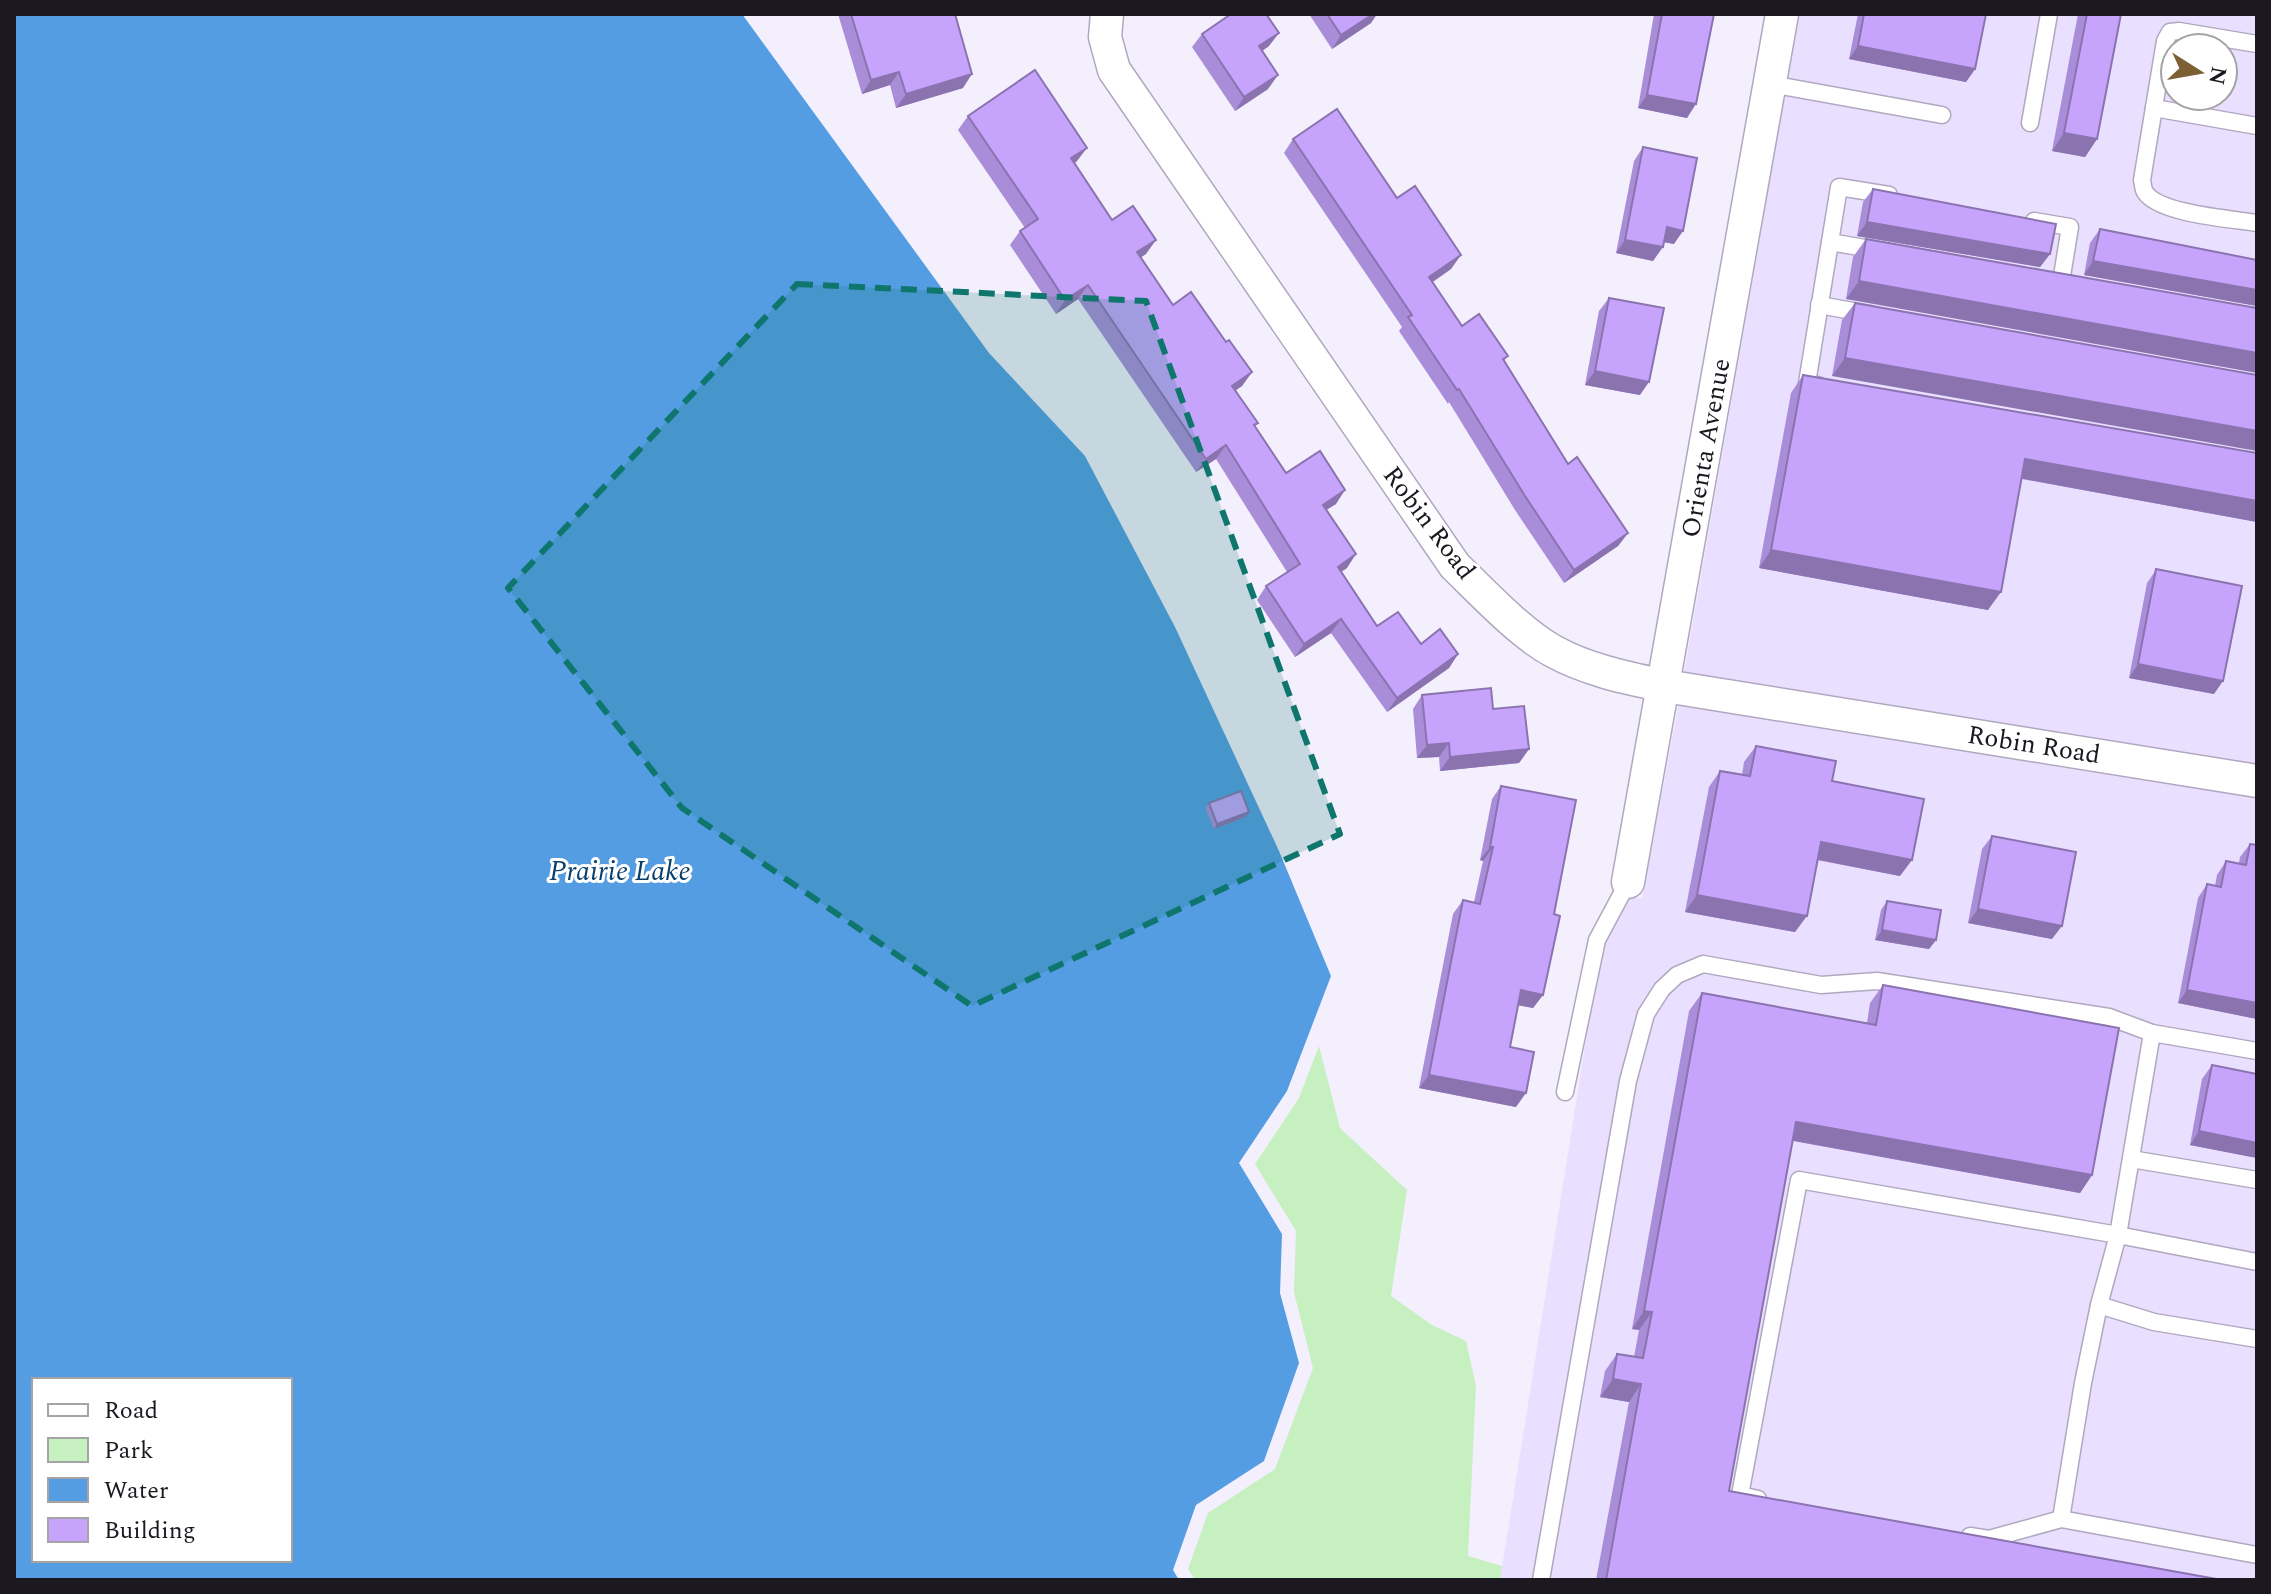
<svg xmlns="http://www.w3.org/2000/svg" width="2271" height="1594" viewBox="0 0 2271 1594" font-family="Spectral,serif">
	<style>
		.built { fill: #e9dffe; fill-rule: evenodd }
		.green { fill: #c6f0c0 }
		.water { fill: #549de3; fill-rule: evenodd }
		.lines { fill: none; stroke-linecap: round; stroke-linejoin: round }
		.lane-casing { stroke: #b0a8bf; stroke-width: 19 }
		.street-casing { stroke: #b0a8bf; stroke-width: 35 }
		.lane { stroke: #fff; stroke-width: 16 }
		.street { stroke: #fff; stroke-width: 32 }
		.wall { fill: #aa8dd9 }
		.shaded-wall { fill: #8b73b0 }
		.building { fill: #c6a4fc; stroke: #8b73b0; stroke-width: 2 }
		.marked { fill: #0f766e; fill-opacity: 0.2; stroke: #0f766e; stroke-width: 6; stroke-dasharray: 16 10; stroke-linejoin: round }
		.labels { text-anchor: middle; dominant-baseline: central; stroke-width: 6; stroke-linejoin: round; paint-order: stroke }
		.street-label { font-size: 26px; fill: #1b1820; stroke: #fff }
		.water-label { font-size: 28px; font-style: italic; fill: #083f6d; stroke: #fff }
	</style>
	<rect width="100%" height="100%" fill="#f4effd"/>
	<g class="built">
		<path d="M1799 14H2257V765L1684 674ZM2175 48H2223V96H2175Z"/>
		<path d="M1679 703 2257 795V1580H1500L1588 1028 1615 894 1642 899Z"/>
	</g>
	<path class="green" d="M1319 1046 1340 1128 1407 1190 1391 1296 1432 1325 1466 1341 1476 1386 1468 1556 1502 1566 1500 1580H1195L1188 1569 1208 1513 1275 1469 1313 1368 1294 1292 1296 1231 1255 1164 1299 1098Z"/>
	<path class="water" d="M14 14H742L989 353 1085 456 1175 627 1279 851 1331 976 1287 1091 1239 1163 1282 1234 1280 1293 1299 1363 1264 1461 1196 1505 1173 1570 1179 1580H14ZM34 1380H290V1560H34Z"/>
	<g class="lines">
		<defs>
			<g id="lane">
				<path d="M2257 44 2179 31 2170 32 2165 41 2142 180C2143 184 2143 189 2145 192 2158 214 2233 219 2257 223"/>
				<path d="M1770 84 1942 115"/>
				<path d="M2154 108 2257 126"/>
				<path d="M2030 123 2049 14"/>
				<path d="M2034 221 2070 227 2061 282 2072 284"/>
				<path d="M1830 242 1882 251"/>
				<path d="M1819 305 1870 314"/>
				<path d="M1818 385 1807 383 1839 187 1889 195"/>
				<path d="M1565 1092 1597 940 1628 882"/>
				<path d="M2131 1159 2257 1180"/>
				<path d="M2257 1262 2118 1235 2099 1305 2154 1322 2257 1339"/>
				<path d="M2099 1305 2083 1383 2061 1519 2257 1555"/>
				<path d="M1758 1499 1740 1495 1799 1180 2118 1235 2152 1033 2257 1051"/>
				<path d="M1970 1536 1989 1539 2061 1519"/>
				<path d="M1541 1580 1628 1081 1646 1014 1662 989 1677 975 1703 964 1821 985 1877 981 2109 1017 2152 1033"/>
			</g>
			<g id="street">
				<path d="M1107 14 1105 37 1114 70 1455 566C1482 592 1520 633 1553 651 1587 670 1627 678 1665 686L2257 781"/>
				<path d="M1628 882 1782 14"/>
			</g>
		</defs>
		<use href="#lane" class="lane-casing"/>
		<use href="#street" class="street-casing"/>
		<use href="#lane" class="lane"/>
		<use href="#street" class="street"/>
	</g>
	<g class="wall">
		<path d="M838 14H955L963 88 896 108 890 85 862 94Z"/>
		<path d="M1309 14H1377L1371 23 1332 49Z"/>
		<path d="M1654 14H1715L1713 17 1687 118 1638 108Z"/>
		<path d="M1858 14H1986L1975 69 1966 82 1849 59Z"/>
		<path d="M2078 14H2121L2097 139 2085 157 2052 151Z"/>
		<path d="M1202 34 1269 46 1262 51 1268 89 1235 111 1192 47Z"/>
		<path d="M968 116 1077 161 1075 163 1112 220 1146 254 1141 257 1173 305 1226 342 1252 372 1242 386 1236 390 1255 427 1286 473 1336 504 1326 510 1347 568 1341 572 1377 626 1421 644 1458 654 1449 668 1387 712 1331 633 1295 657 1257 600 1266 586 1287 572 1216 459 1196 472 1078 299 1056 314 1010 245 1020 231 1025 228 958 130Z"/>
		<path d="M1293 139 1397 198 1451 269 1433 282 1462 326 1508 356 1504 361 1568 464 1628 533 1618 546 1564 583 1515 510 1449 402 1448 404 1399 331 1402 327 1284 153Z"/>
		<path d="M1643 147 1674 244 1664 242 1653 261 1616 253 1634 161Z"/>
		<path d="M1873 189 2050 254 2040 267 1857 236 1863 202Z"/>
		<path d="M2100 229 2257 260V306L2084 275 2090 243Z"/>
		<path d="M1866 239 2257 308 1846 299 1853 257Z"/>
		<path d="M1609 298 1640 395 1585 385 1599 311Z"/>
		<path d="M1855 303 2257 375 1832 376 1842 320Z"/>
		<path d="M1803 375 2257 453V522L2022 479 1988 610 1759 568 1791 393Z"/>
		<path d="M2156 570 2214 694 2129 678 2147 583Z"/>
		<path d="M1422 695 1493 709 1529 749 1519 763 1440 771 1439 757 1417 758 1413 709Z"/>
		<path d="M1756 746 1832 781 1900 876 1817 860 1795 932 1685 912 1709 787 1720 771 1742 775 1744 762Z"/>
		<path d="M1501 786 1554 914 1543 995 1533 1008 1518 1005 1510 1047 1516 1107 1419 1088 1453 914 1463 900 1474 902 1483 861 1480 860 1492 799Z"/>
		<path d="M1209 803 1246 817 1214 829 1205 808Z"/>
		<path d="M1992 836 2052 939 1968 923 1982 849Z"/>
		<path d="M2250 844 2257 845V1019L2178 1003 2198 898 2207 884 2215 886 2217 875 2226 861 2239 863 2240 857Z"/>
		<path d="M1887 901 1936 940 1929 949 1875 940 1881 910Z"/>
		<path d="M1883 985 2092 1175 2080 1193 1793 1141 1729 1491 2222 1580H1596L1629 1402 1600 1397 1605 1371 1617 1354 1634 1357 1639 1330 1632 1329 1689 1011 1702 993 1867 1023 1870 1003Z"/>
		<path d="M2212 1065 2257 1074V1158L2190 1145 2202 1079Z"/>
	</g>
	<g class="shaded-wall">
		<path d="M1373 14H1377L1371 23 1332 49 1341 35Z"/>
		<path d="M1279 33 1269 46 1249 60 1259 46Z"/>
		<path d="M1858 46 1975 69 1966 82 1849 59Z"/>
		<path d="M899 72 890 85 862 94 871 80Z"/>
		<path d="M972 74 963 88 896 108 906 94Z"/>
		<path d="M1278 75 1268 89 1235 111 1244 97Z"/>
		<path d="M1647 95 1696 104 1687 118 1638 108Z"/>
		<path d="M2064 133 2097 139 2085 157 2052 151Z"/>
		<path d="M1087 148 1077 161 1062 172 1071 158Z"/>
		<path d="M1867 222 2050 254 2040 267 1857 236Z"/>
		<path d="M1667 227 1683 231 1674 244 1657 241Z"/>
		<path d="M1156 240 1146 254 1128 266 1137 252Z"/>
		<path d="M1625 240 1663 247 1653 261 1616 253Z"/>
		<path d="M1461 255 1451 269 1420 290 1429 277Z"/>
		<path d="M2093 261 2257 290V306L2084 275Z"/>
		<path d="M1859 281 2257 353V373L1846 299Z"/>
		<path d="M1088 285 1078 299 1056 314 1065 300Z"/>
		<path d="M1845 358 2257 431V451L1832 376Z"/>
		<path d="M1595 371 1649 382 1640 395 1585 385Z"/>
		<path d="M1252 372 1242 386 1223 399 1232 386Z"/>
		<path d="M1226 445 1216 459 1196 472 1206 459Z"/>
		<path d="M2025 459 2257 501V522L2013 477Z"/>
		<path d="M1345 490 1336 504 1313 518 1323 505Z"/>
		<path d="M1628 533 1618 546 1564 583 1574 570Z"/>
		<path d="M1771 550 2001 592 1988 610 1759 568Z"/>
		<path d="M1356 554 1347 568 1328 580 1338 567Z"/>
		<path d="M1341 619 1331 633 1295 657 1304 644Z"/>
		<path d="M1458 654 1449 668 1387 712 1397 698Z"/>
		<path d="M2138 664 2223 681 2214 694 2129 678Z"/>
		<path d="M1449 743 1439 757 1417 758 1427 745Z"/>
		<path d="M1529 749 1519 763 1440 771 1450 757Z"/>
		<path d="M1249 812 1246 817 1214 829 1217 824Z"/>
		<path d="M1821 842 1912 860 1900 876 1809 858Z"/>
		<path d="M1490 847H1493L1483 861 1480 860Z"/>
		<path d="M1697 895 1807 916 1795 932 1685 912Z"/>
		<path d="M1978 909 2062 926 2052 939 1968 923Z"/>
		<path d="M1882 930 1936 940 1929 949 1875 940Z"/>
		<path d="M1521 990 1543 995 1533 1008 1511 1004Z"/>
		<path d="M2187 990 2257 1003V1019L2178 1003Z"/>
		<path d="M1429 1075 1526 1093 1516 1107 1419 1088Z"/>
		<path d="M1796 1122 2092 1175 2080 1193 1784 1139Z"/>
		<path d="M2199 1131 2257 1143V1158L2190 1145Z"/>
		<path d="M1644 1311 1652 1312 1639 1330 1632 1329Z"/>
		<path d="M1613 1379 1641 1384 1629 1402 1600 1397Z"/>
	</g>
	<g class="building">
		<path d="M851 14H955L972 74 906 94 899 72 871 80Z"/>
		<path d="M1231 14H1266L1279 33 1259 46 1278 75 1244 97 1202 34Z"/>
		<path d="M1327 14H1373L1341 35Z"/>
		<path d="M1662 14H1714L1696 104 1647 95Z"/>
		<path d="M1864 14H1986L1975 69 1858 46Z"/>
		<path d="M2087 14H2121L2097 139 2064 133Z"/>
		<path d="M1035 70 1087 148 1071 158 1112 220 1133 206 1156 240 1137 252 1173 305 1191 292 1226 342 1229 340 1252 372 1232 386 1258 423 1254 425 1286 473 1320 451 1345 490 1323 505 1356 554 1338 567 1377 626 1398 612 1421 644 1440 629 1458 654 1397 698 1341 619 1304 644 1266 586 1300 564 1226 445 1206 459 1088 285 1065 300 1020 231 1038 219 968 116Z"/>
		<path d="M1337 109 1397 198 1415 186 1461 255 1429 277 1462 326 1479 314 1508 356 1503 359 1568 464 1577 457 1628 533 1574 570 1525 496 1459 389 1457 390 1408 317 1412 315 1293 139Z"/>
		<path d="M1643 147 1697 158 1683 231 1667 227 1663 247 1625 240Z"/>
		<path d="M1873 189 2056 224 2050 254 1867 222Z"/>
		<path d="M2100 229 2257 260V290L2093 261Z"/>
		<path d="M1866 239 2257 308V353L1859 281Z"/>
		<path d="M1609 298 1664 308 1649 382 1595 371Z"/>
		<path d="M1855 303 2257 375V431L1845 358Z"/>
		<path d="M1803 375 2257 453V501L2025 459 2001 592 1771 550Z"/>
		<path d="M2156 569 2242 586 2223 681 2138 664Z"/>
		<path d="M1491 688 1493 709 1524 706 1529 749 1450 757 1449 743 1427 745 1422 695Z"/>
		<path d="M1756 746 1836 761 1832 781 1924 799 1912 860 1821 842 1807 916 1697 895 1720 771 1750 776Z"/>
		<path d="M1501 786 1576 800 1554 914 1560 916 1543 995 1521 990 1510 1047 1534 1052 1526 1093 1429 1075 1463 900 1480 904 1493 847H1490Z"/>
		<path d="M1241 791 1249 812 1217 824 1209 803Z"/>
		<path d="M1992 836 2076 852 2062 926 1978 909Z"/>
		<path d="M2250 844 2257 845V1003L2187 990 2207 884 2221 887 2226 861 2246 865Z"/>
		<path d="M1887 901 1941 910 1936 940 1882 930Z"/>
		<path d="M1883 985 2119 1028 2092 1175 1796 1122 1729 1491 2222 1580H1606L1641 1384 1613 1379 1617 1354 1643 1358 1652 1312 1644 1311 1702 993 1876 1025Z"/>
		<path d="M2212 1065 2257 1074V1143L2199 1131Z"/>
	</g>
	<path class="marked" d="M797 284 1146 301 1340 834 972 1006 682 808 508 588Z"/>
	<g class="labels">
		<g class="street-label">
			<text transform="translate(1706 448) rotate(-80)">Orienta Avenue</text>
			<text transform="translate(1429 523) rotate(53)">Robin Road</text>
			<text transform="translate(2034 745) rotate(9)">Robin Road</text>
		</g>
		<g class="water-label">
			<text x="620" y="871">Prairie Lake</text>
		</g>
	</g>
	<rect width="2271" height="1594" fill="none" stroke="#1b1820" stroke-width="32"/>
	<rect x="32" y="1378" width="260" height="184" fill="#ffffff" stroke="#a4a3a6" stroke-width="2"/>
	<rect x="48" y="1404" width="40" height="12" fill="#ffffff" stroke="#a4a3a6" stroke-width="2"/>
	<text x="104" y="1418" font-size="24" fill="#1b1820">Road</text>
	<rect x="48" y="1438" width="40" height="24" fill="#c6f0c0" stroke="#a4a3a6" stroke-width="2"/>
	<text x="104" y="1458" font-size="24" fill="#1b1820">Park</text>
	<rect x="48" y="1478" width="40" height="24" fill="#549de3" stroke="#a4a3a6" stroke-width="2"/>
	<text x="104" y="1498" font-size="24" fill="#1b1820">Water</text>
	<rect x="48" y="1518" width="40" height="24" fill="#c6a4fc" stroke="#a4a3a6" stroke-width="2"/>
	<text x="104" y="1538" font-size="24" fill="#1b1820">Building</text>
	<g transform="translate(2199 72) rotate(101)"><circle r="38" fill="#ffffff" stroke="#a4a3a6" stroke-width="2"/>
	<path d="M0-6L14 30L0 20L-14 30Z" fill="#7c5f32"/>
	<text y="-12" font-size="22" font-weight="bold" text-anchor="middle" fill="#1b1820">N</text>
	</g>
</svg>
